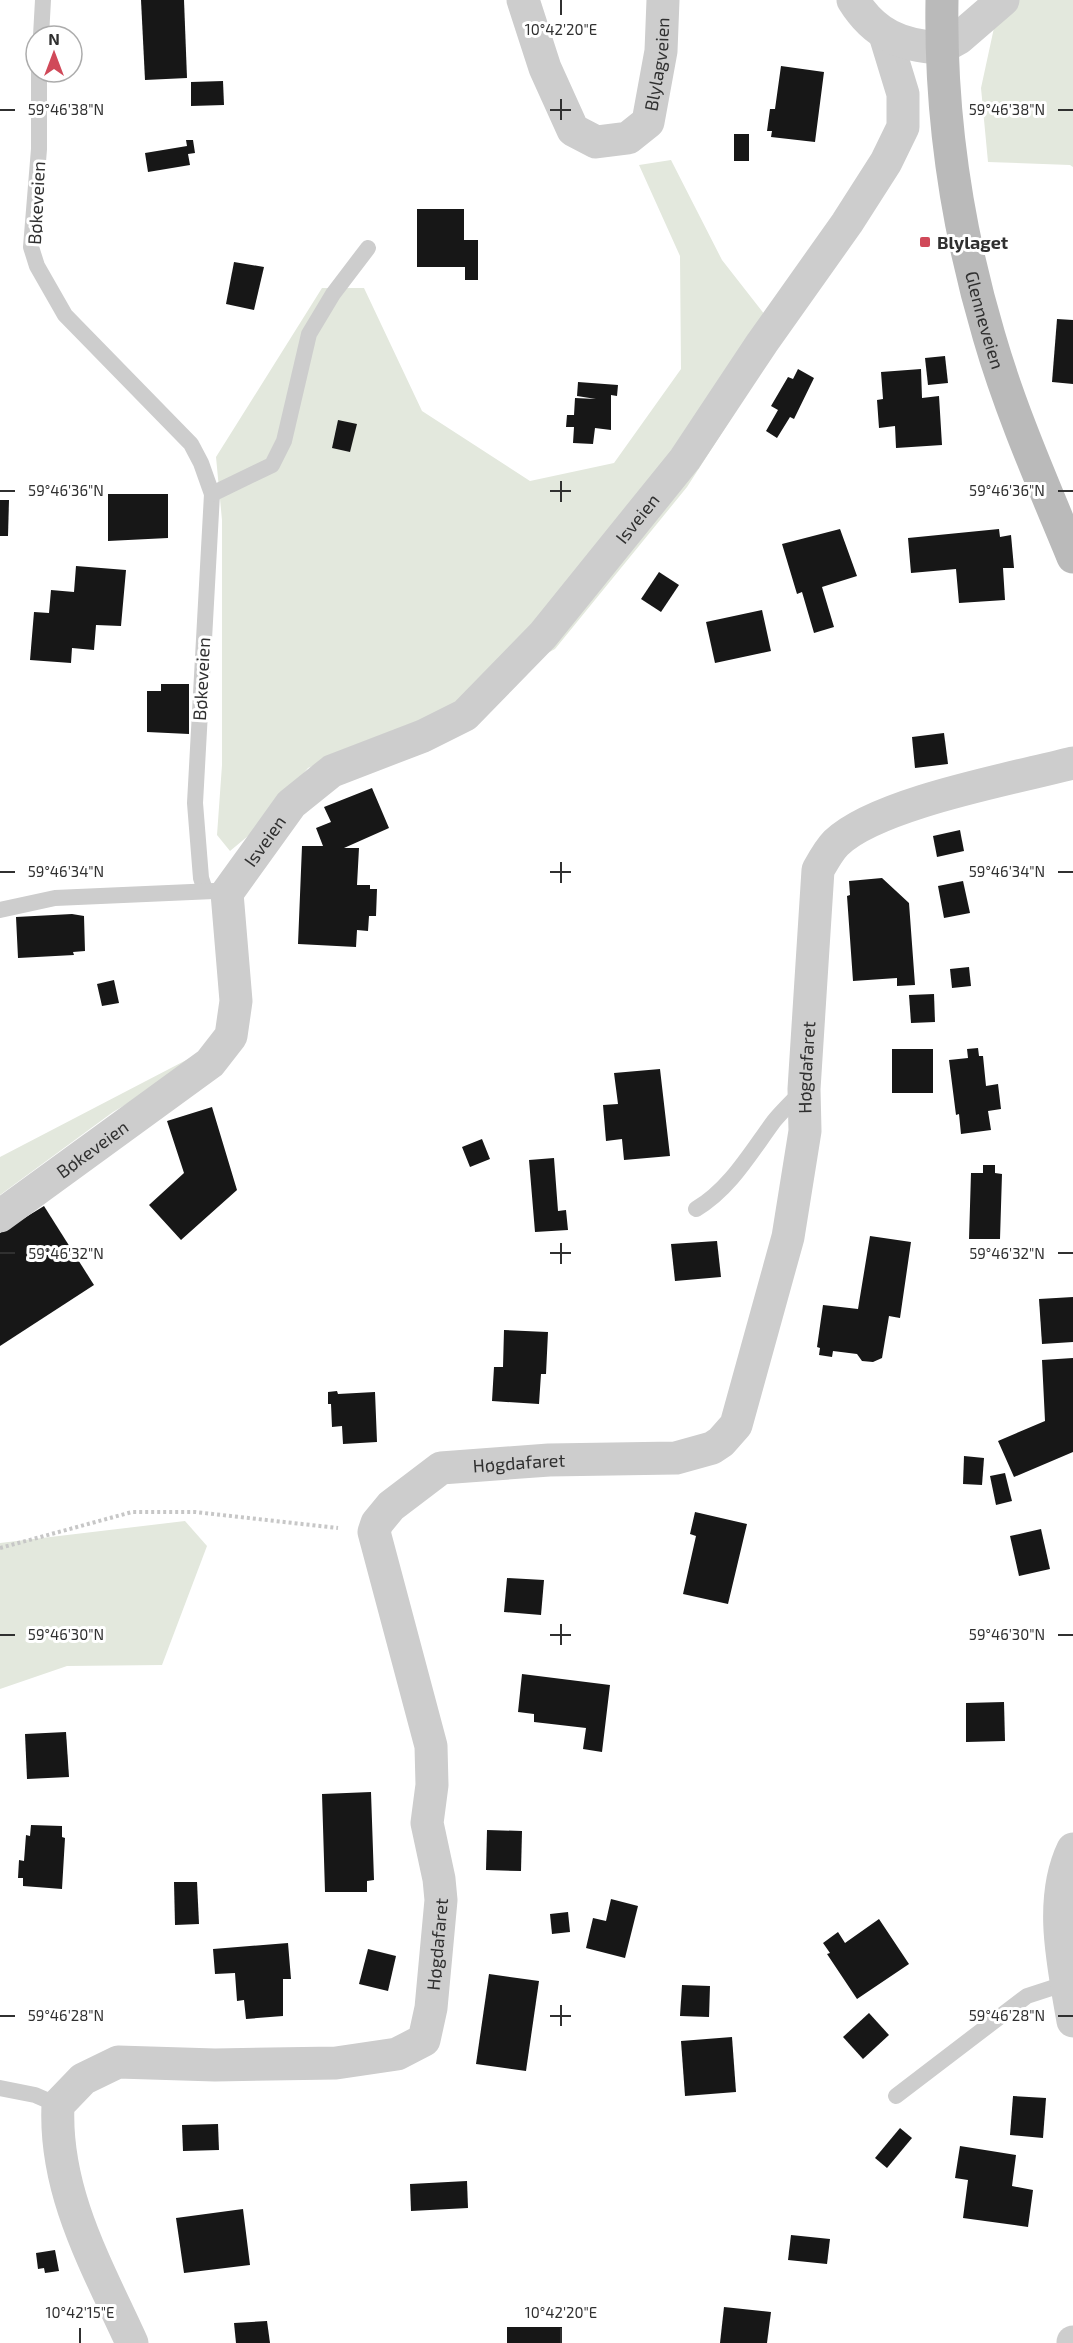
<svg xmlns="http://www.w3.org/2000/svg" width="1073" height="2343" viewBox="0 0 1073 2343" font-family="'Exo 2',sans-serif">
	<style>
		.green { fill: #e3e8dd }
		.building { fill: #171717 }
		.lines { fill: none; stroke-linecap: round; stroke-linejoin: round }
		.path { stroke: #c7c7c7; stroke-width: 4; stroke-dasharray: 3 3; stroke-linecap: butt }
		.service { stroke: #cdcdcd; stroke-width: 16 }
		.minor { stroke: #cdcdcd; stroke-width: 33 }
		.tertiary { stroke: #cdcdcd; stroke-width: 33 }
		.secondary { stroke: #bababa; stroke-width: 33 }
		.ticks { fill: none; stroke: #303030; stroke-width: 2 }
		.poi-dot { fill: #d04959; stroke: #fff; stroke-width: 2 }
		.labels { text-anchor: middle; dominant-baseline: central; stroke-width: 6; stroke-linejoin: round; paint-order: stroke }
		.street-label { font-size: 18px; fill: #303030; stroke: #fff }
		.poi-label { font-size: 18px; font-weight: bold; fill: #303030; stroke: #fff; text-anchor: start }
		.ticks-label { font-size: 15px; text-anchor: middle; fill: #303030; stroke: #fff; stroke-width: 6; stroke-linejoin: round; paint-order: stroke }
	</style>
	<rect width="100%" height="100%" fill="#fff"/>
	<g class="green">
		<path d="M1000 0H1073V167L1070 165 988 162 981 88Z"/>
		<path d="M671 160 722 260 783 338 687 487 555 649 434 715 308 768 254 831 230 851 217 835 222 765V520L216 457 322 288H364L422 411 530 481 614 463 681 369 680 256 639 165Z"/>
		<path d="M194 1056 183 1071 113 1112 0 1195V1157Z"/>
		<path d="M185 1521 207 1546 162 1665 67 1666 0 1689V1543Z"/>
	</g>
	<g class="building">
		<path d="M141 0H184L187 78 145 80Z"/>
		<path d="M781 66 824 72 815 142 771 137 772 131H767L770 109H775Z"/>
		<path d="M223 81 224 105 191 106V82Z"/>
		<rect x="734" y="134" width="15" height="27"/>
		<path d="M186 140H193L195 153 188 154 190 165 148 172 145 153 187 146Z"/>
		<path d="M417 209H464V240H478V280H465V267H417Z"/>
		<path d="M234 262 264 267 254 310 226 304Z"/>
		<path d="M1057 319 1073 320V384L1052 382Z"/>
		<path d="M945 356 948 383 928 385 925 358Z"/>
		<path d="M798 369 814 378 794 419 790 417 777 438 766 431 778 410 771 406 788 377 793 379Z"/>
		<path d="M921 369 922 398 939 396 942 445 896 448 895 426 879 428 877 400 883 399 881 372Z"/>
		<path d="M578 382 618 385 617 396 611 395V430L595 428 593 444 573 443 574 427H566L567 415H574L575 398 596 399 577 396Z"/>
		<path d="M338 420 357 424 350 452 332 448Z"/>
		<path d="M108 494H168V538L108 541Z"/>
		<path d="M0 500H9L8 536H0Z"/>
		<path d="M840 529 857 576 822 587 834 627 814 633 802 592 797 594 782 544Z"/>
		<path d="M999 529 1000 537 1011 535 1014 568H1003L1005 600 959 603 956 569 911 573 908 538Z"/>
		<path d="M76 566 126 570 121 626 96 625 94 650 72 648 71 663 30 660 34 612 49 613 51 590 74 592Z"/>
		<path d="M659 572 679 585 661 612 641 599Z"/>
		<path d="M762 610 771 651 715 663 706 622Z"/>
		<path d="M161 684H189V734L147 732V691H161Z"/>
		<path d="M944 733 948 764 915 768 912 737Z"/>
		<path d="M372 788 389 828 344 848H359L357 885H370V889H377L376 916H369L368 931 357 930 356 947 298 944 302 846H323L316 828 331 822 324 807Z"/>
		<path d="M960 830 964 851 937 857 933 836Z"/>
		<path d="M882 878 909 903 915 985 897 986V978L853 981 847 896 850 895 849 881Z"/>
		<path d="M963 881 970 913 944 918 938 886Z"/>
		<path d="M72 914 84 916 85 951 73 952 74 955 18 958 16 917Z"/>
		<path d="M969 967 971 986 952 988 950 969Z"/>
		<path d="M114 980 119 1003 102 1006 97 984Z"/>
		<path d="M934 994 935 1022 911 1023 909 995Z"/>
		<path d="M978 1048 979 1056H983L986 1086 998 1084 1001 1109 988 1111 991 1130 961 1134 959 1114 956 1115 949 1060 968 1058 967 1049Z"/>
		<rect x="892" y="1049" width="41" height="44"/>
		<path d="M660 1069 670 1156 624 1160 622 1139 606 1141 603 1105 618 1104 614 1073Z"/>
		<path d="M212 1107 237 1190 181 1240 149 1205 184 1173 167 1121Z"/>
		<path d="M482 1139 490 1159 470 1167 462 1147Z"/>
		<path d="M554 1158 558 1211 566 1210 568 1230 535 1232 529 1160Z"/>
		<path d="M983 1165H995V1173L1002 1174 1000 1239H969L971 1173H983Z"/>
		<path d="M44 1206 94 1285 0 1346V1233Z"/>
		<path d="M870 1236 911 1242 900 1318 889 1316 882 1358 873 1362 862 1361 857 1354 833 1351 832 1357 819 1355 820 1348 817 1347 823 1305 858 1309Z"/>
		<path d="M717 1241 721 1277 675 1281 671 1244Z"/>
		<path d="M1073 1297V1342L1042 1344 1039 1299Z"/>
		<path d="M504 1330 548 1332 546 1374H541L539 1404 492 1401 494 1367H503Z"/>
		<path d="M1073 1358V1452L1014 1477 998 1441 1045 1421 1042 1360Z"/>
		<path d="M337 1391 338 1394 375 1392 377 1442 343 1444 342 1426 332 1427 331 1404H328V1392Z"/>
		<path d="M964 1456 984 1458 982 1485 963 1484Z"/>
		<path d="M1005 1473 1012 1501 996 1505 990 1476Z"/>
		<path d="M695 1512 747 1524 728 1604 683 1594 696 1536 690 1534Z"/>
		<path d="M1041 1529 1050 1569 1019 1576 1010 1536Z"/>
		<path d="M507 1578 544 1580 541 1615 504 1612Z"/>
		<path d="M522 1674 610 1685 602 1752 583 1749 586 1728 534 1722V1714L518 1712Z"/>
		<path d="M1004 1702 1005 1741 966 1742V1703Z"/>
		<path d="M66 1732 69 1777 27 1779 25 1734Z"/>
		<path d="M371 1792 374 1880 367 1881V1892H325L322 1794Z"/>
		<path d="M31 1825 62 1826V1837L65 1838 62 1889 23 1886V1878H18L19 1860 24 1861 26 1835 30 1836Z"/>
		<path d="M487 1830 522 1831 521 1871 486 1870Z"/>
		<path d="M174 1882H197L199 1924 175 1925Z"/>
		<path d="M611 1899 638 1906 625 1958 586 1948 593 1918 606 1921Z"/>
		<path d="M568 1912 570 1932 552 1934 550 1914Z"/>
		<path d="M879 1919 909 1964 857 1999 827 1954 830 1953 823 1943 838 1932 845 1943Z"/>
		<path d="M288 1943 291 1979H283V2016L246 2019 244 2000 237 2001 235 1973 215 1974 213 1949Z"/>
		<path d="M368 1949 396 1956 388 1991 359 1984Z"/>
		<path d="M489 1974 539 1981 526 2071 476 2064Z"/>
		<path d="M682 1985 710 1986 709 2017 680 2016Z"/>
		<path d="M869 2013 889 2035 863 2059 843 2037Z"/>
		<path d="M732 2037 736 2092 685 2096 681 2041Z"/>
		<path d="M1013 2096 1046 2098 1043 2138 1010 2135Z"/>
		<path d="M218 2124 219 2150 183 2151 182 2125Z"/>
		<path d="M900 2128 912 2138 887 2168 875 2158Z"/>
		<path d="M960 2146 1016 2155 1012 2186 1033 2190 1028 2227 963 2218 968 2180 955 2178Z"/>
		<path d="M467 2181 468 2208 411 2211 410 2184Z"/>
		<path d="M243 2209 250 2265 184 2273 176 2218Z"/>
		<path d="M791 2235 830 2239 827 2264 788 2260Z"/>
		<path d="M55 2250 59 2271 45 2273 44 2268 38 2269 36 2253Z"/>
		<path d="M724 2307 771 2312 767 2343H720Z"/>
		<path d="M267 2321 270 2343H236L234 2323Z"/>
		<rect x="507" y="2327" width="55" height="16"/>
	</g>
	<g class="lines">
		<path class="path" d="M0 1548 132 1512H195L338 1528"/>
		<g class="service">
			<path d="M41 36 43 0"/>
			<path d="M39 72V149L31 247 37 266 65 315 191 444 201 463 212 494 195 803 201 878 205 890"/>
			<path d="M212 494 272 465 284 441 309 334 333 294 368 248"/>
			<path d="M0 910 55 898 214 891"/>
			<path d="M696 1209C730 1189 751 1152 774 1121 783 1110 794 1100 803 1090"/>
			<path d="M0 2088 35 2095 58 2105"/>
			<path d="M896 2096 1027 1996 1067 1983"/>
		</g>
		<g class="minor">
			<path d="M941 48 959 38 1003 0"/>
			<path id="s1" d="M0 1216 210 1063 231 1036 236 1001 227 893 291 804 332 771 423 736 465 715 543 635 685 459 762 343 847 223 886 162 903 127V94L885 35"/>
			<path d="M1073 1849C1048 1901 1064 1967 1073 2021"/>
			<path id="s2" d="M132 2343C97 2266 54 2192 58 2105L83 2079 118 2062 215 2065 336 2063 397 2054 424 2040 431 2008 441 1900 439 1879 427 1823 432 1785 431 1746 374 1532 377 1523 391 1506 441 1468 549 1460 676 1458 712 1448 721 1442 736 1425 788 1237 805 1131 804 1089 818 870C823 861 829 850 836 843 877 803 1015 778 1073 763"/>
			<path d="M1073 2343V2342"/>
		</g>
		<g class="tertiary">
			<path id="s3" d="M523 0 545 68 573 130 596 142 628 138 648 122 661 51 663 0"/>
			<path d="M853 0C874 34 901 46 941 48"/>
		</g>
		<path class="secondary" id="s4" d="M942 0C940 113 957 228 989 336 1011 412 1043 484 1073 557"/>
	</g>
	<path class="ticks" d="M561 0V15M561 99V120M0 110H15M550 110H571M1058 110H1073M561 481V502M0 491H15M550 491H571M1058 491H1073M561 862V883M0 872H15M550 872H571M1058 872H1073M561 1243V1264M0 1253H15M550 1253H571M1058 1253H1073M561 1624V1645M0 1635H15M550 1635H571M1058 1635H1073M561 2005V2026M0 2016H15M550 2016H571M1058 2016H1073M80 2328V2343M561 2328V2343"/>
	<rect class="poi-dot" x="919" y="236" width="12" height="12" rx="3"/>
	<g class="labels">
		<g class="street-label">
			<text stroke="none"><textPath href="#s3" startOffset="282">Blylagveien</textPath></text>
			<text transform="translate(36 203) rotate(-87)">Bøkeveien</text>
			<text stroke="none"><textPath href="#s4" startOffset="324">Glenneveien</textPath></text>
			<text stroke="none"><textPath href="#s1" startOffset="1006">Isveien</textPath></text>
			<text transform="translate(201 679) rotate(-87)">Bøkeveien</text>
			<text stroke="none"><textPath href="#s1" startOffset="502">Isveien</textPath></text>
			<text stroke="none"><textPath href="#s2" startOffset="1922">Høgdafaret</textPath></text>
			<text stroke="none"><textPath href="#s1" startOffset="114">Bøkeveien</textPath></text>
			<text stroke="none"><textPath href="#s2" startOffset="1328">Høgdafaret</textPath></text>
			<text stroke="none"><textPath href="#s2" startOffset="734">Høgdafaret</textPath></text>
		</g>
		<g class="poi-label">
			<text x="937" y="242">Blylaget</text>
		</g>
	</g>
	<g class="ticks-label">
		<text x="561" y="35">10°42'20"E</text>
		<text x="66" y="115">59°46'38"N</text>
		<text x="1007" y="115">59°46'38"N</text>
		<text x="66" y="496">59°46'36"N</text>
		<text x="1007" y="496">59°46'36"N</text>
		<text x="66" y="877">59°46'34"N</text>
		<text x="1007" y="877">59°46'34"N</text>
		<text x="66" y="1259">59°46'32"N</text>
		<text x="1007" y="1259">59°46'32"N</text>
		<text x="66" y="1640">59°46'30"N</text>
		<text x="1007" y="1640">59°46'30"N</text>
		<text x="66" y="2021">59°46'28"N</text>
		<text x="1007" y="2021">59°46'28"N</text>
		<text x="80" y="2318">10°42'15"E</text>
		<text x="561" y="2318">10°42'20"E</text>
	</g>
	<g transform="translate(54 54)"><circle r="28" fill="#ffffff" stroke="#acacac" stroke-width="1.5"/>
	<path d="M0-4.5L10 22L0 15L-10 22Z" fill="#d04959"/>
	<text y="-9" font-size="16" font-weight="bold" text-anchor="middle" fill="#303030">N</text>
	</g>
</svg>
